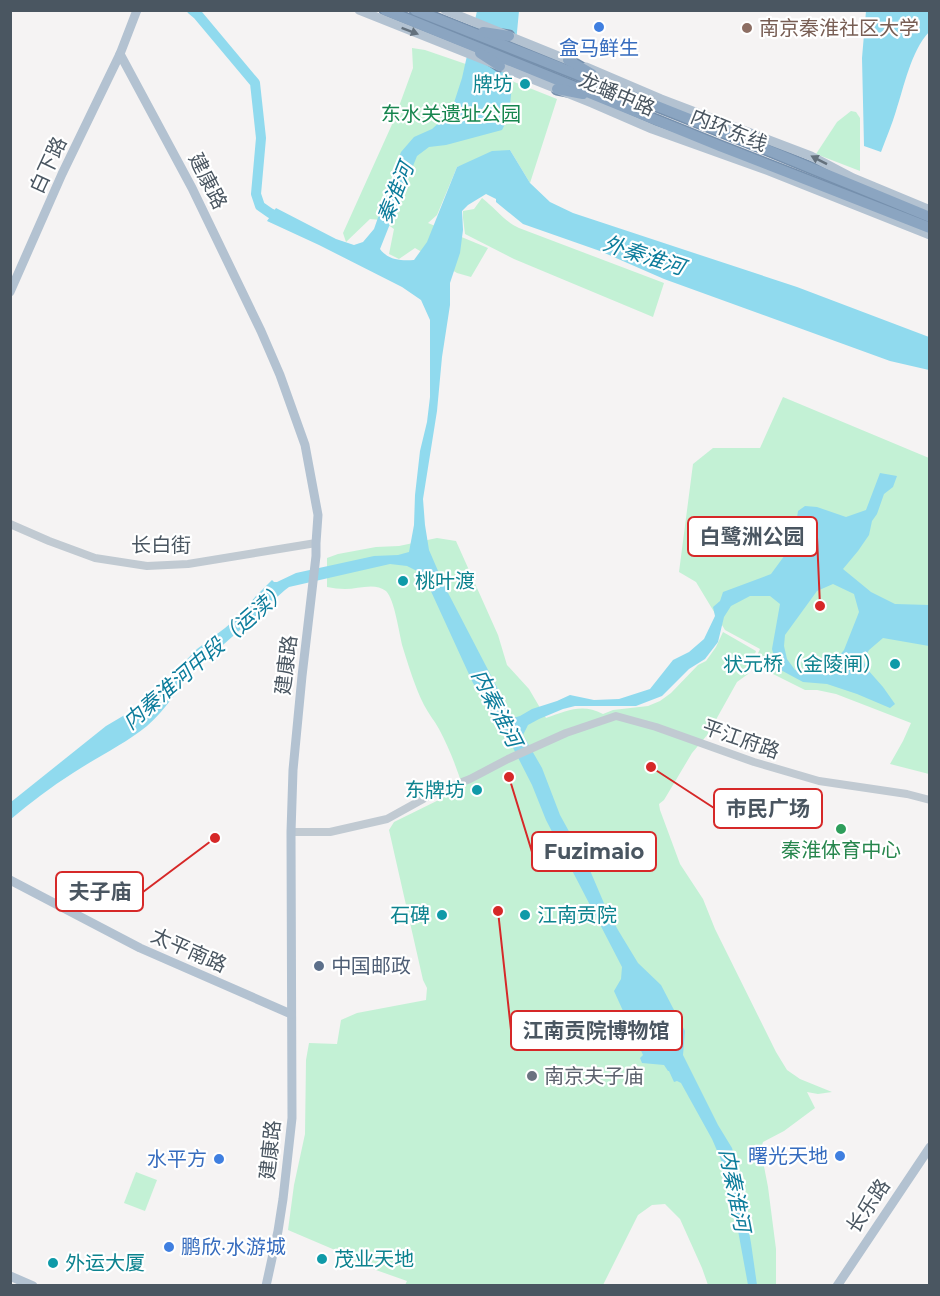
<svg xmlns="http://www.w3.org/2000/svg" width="940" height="1296" viewBox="0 0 940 1296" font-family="Montserrat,'Noto Sans SC',sans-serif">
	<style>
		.green { fill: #c3f1d5 }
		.water { fill: #90daee; fill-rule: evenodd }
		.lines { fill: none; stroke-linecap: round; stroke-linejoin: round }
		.river { stroke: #90daee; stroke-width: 10 }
		.highway-casing { stroke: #7690ad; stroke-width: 13 }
		.minor { stroke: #c1cad2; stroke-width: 8 }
		.major { stroke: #b3c2d1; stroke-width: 9 }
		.highway { stroke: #8ba5c1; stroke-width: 10 }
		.oneway { fill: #64717d }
		.shop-dot { fill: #3f7fe0; stroke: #fff; stroke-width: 2 }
		.education-dot { fill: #8d6e63; stroke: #fff; stroke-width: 2 }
		.culture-dot { fill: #0f9aa8; stroke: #fff; stroke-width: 2 }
		.leisure-dot { fill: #2e9e5b; stroke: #fff; stroke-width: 2 }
		.service-dot { fill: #5c6f8a; stroke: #fff; stroke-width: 2 }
		.worship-dot { fill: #6b7280; stroke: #fff; stroke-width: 2 }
		.labels { text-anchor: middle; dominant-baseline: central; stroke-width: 4.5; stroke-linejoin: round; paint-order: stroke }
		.education-label { font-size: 20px; fill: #785e54; stroke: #fff; text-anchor: start }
		.shop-label { font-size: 20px; fill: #366cbe; stroke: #fff; text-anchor: end }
		.culture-label { font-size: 20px; fill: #0d838f; stroke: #fff; text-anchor: end }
		.street-label { font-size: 20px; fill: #4a5661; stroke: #fff }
		.park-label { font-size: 20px; fill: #17864f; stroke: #fff }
		.leisure-label { font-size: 20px; fill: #27864d; stroke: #fff }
		.service-label { font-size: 20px; fill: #4e5e75; stroke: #fff; text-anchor: start }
		.worship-label { font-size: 20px; fill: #5b616d; stroke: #fff; text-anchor: start }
		.water-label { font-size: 21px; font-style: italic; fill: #0c7c9b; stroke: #fff }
		.leader { fill: none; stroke: #d62828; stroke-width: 2 }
		.callout-dot { fill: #d62828; stroke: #fff; stroke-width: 2 }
		.callout { fill: #fff; stroke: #d62828; stroke-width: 2 }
		.callout-label { font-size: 21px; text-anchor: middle; font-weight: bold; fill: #4a5661 }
	</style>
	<rect width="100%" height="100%" fill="#f5f3f3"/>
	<g class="green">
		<path d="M412 48 425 50 489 72 557 99 530 183 510 150 457 167 437 215 428 223 488 248 471 277 457 273 415 248 399 259 389 254 394 229 381 220 370 219 346 242 343 233 394 120 413 68Z"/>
		<path d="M851 111 856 112 860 118V171L816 154 837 122Z"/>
		<path d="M482 198C495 208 504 221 519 228L664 283 653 317 514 259 465 234 463 218V211L474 209Z"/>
		<path d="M783 397 929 458V774L890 764 903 741 911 723 836 694 817 690H805L753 664 760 649 725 630 696 582 679 572 693 464 713 448H760Z"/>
		<path d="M437 538 456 541 498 635 507 665 529 689 546 718C567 711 582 703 603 714L613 710 648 706 660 701 671 693 698 665 706 661 716 647 723 632 756 651 748 674 737 682 708 734 692 753 664 800 659 804 660 810 680 864 703 899 715 929 776 1052 787 1070 800 1079 832 1092 818 1094 807 1092 815 1108 784 1131 763 1142 761 1149 762 1156 768 1187 776 1249V1285H708L702 1268 680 1219 665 1204 652 1205 638 1215 603 1285H405L407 1281 359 1264 342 1253 288 1230 294 1185 305 1134 306 1060 309 1043 337 1044 341 1020 357 1013 426 1000 427 988 423 980 389 830 394 822 463 788C457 768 449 748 439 729 434 720 428 713 424 705 415 687 409 667 403 648 399 634 395 600 386 591 375 582 358 589 345 589 339 589 333 588 327 587V558L338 554 376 547 399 546Z"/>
		<path d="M136 1172 157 1180 145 1211 124 1203Z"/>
	</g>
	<g class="water">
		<path d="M477 11H519L509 116 502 130 446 145 429 147 417 156 380 249C388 260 401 261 414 260L427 242 457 167 492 151 510 150 530 183 550 202 573 213 797 287 929 337V370L890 361 664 279 600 251 523 224 496 202V199L486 194 468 205 462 211 463 230 460 253 450 283V305L442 357 437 411 423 499 425 525 429 550 445 587 513 718 520 716 532 709 557 701 570 695 594 700 619 699 650 689 673 660 689 652 704 639 715 616 713 607 720 601 723 592 771 574 793 544 798 511 805 506 817 507 846 517 866 510 880 473 897 476 893 487 884 494 877 514 872 521 869 535 858 551 843 569 871 592 895 604 929 605V646L883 638 869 650 863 660 868 670 883 687 895 704 890 708 857 694 827 684 803 682 777 668 772 649 780 604 770 596H750L731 606 724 617 718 642 705 659 689 669 662 696 636 706H575L563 709 539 719 528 725 523 735 542 768 560 815 589 868 606 908 618 930 638 963 661 985 685 1031 683 1055 718 1125 732 1148 737 1167 751 1243 757 1285H748L728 1176 712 1139 681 1083 677 1081 674 1082 669 1071H668L664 1065 642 1063 640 1058 643 1055 614 991 621 979 622 967 546 820 532 785 507 736 473 683 429 587 419 572 407 566 390 564 289 587 285 590 198 667C179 686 167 709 147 726 125 744 97 757 73 773 51 787 30 803 11 819V802L106 726 145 703 197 649 225 628 238 617 256 596 272 580 274 582H277L296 573 374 556 398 555 409 552 414 525 415 495 420 451 427 422 430 397V320L421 300 402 287 319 245 267 221 276 208 336 239 354 245 363 242 374 229 401 152 414 137 432 129 451 112 462 78ZM833 584 854 594 859 612 844 650 835 661 822 669 808 672 795 670 787 659 784 646 785 635 817 591Z"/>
		<path d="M866 11H929V32C911 51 904 87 896 111 892 125 886 138 881 152L864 146 862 58Z"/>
	</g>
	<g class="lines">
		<path class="river" d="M192 10 198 15 255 83 261 138 256 194 260 206 270 213 283 219"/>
		<defs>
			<g id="highway">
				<path d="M385 10 720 146 930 228"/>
				<path d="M415 10 765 149 930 217"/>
				<path d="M483 32 509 36"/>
				<path d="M480 53 500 66"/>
				<path d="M568 60 592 74"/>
				<path d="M557 89 583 94"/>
			</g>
		</defs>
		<use href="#highway" class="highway-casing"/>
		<g class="minor">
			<path d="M10 524 49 541 95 558 147 566 188 564 316 543"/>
			<path d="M291 832H330L387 819 434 793 470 779 508 759 566 733 616 716 656 727 754 762 819 781 907 794 930 800"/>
		</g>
		<g class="major">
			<path d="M359 10 592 103 652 129 769 171 930 235"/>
			<path d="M445 10 573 62"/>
			<path d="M120 54 192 188 261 331 280 375 305 445 318 515 316 543V556L302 676 293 770 291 832 292 1118 283 1199 278 1231 266 1286"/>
			<path d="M586 67 661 99 811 156 853 178 930 210"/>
			<path d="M10 292 62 174 120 54 137 10"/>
			<path d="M10 880 140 948 291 1014"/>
			<path d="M10 1276 33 1286"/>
			<path d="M837 1286 930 1147"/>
		</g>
		<use href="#highway" class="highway"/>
	</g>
	<defs><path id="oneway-solid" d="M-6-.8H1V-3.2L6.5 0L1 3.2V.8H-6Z" transform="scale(1.5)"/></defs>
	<g class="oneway">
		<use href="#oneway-solid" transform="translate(410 31) rotate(21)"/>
		<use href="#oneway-solid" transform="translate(819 160) rotate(-153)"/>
	</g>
	<g class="shop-dot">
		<circle cx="599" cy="27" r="6"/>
		<circle cx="840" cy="1156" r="6"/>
		<circle cx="219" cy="1159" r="6"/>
		<circle cx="169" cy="1247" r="6"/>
	</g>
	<circle class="education-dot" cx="747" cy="28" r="6"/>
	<g class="culture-dot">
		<circle cx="525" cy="84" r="6"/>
		<circle cx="403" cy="581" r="6"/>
		<circle cx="895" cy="664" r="6"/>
		<circle cx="477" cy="790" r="6"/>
		<circle cx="442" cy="915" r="6"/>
		<circle cx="525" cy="915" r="6"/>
		<circle cx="322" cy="1259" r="6"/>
		<circle cx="53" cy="1263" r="6"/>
	</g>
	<circle class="leisure-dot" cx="841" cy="829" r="6"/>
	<circle class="service-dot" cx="319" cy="966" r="6"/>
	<circle class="worship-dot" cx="532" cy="1076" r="6"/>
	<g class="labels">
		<g class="education-label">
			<text x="759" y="28">南京秦淮社区大学</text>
		</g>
		<g class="shop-label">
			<text x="599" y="48" text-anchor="middle">盒马鲜生</text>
			<text x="828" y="1156">曙光天地</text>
			<text x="207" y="1159">水平方</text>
			<text x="181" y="1247" text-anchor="start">鹏欣·水游城</text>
		</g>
		<g class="culture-label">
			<text x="513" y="84">牌坊</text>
			<text x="415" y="581" text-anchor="start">桃叶渡</text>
			<text x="883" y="664">状元桥（金陵闸）</text>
			<text x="465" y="790">东牌坊</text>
			<text x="430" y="915">石碑</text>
			<text x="537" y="915" text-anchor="start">江南贡院</text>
			<text x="334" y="1259" text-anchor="start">茂业天地</text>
			<text x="65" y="1263" text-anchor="start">外运大厦</text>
		</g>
		<g class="street-label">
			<text transform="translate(617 94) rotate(23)">龙蟠中路</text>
			<text transform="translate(729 130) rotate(22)">内环东线</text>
			<text transform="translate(48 165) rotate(-65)">白下路</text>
			<text transform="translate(208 181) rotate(63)">建康路</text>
			<text x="161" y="545">长白街</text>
			<text transform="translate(286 665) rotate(-83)">建康路</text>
			<text transform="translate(741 739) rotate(19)">平江府路</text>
			<text transform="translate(189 950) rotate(24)">太平南路</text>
			<text transform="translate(270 1150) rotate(-84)">建康路</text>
			<text transform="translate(868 1206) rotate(-56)">长乐路</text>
		</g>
		<g class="park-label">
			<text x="451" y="114">东水关遗址公园</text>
		</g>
		<g class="leisure-label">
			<text x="841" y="850">秦淮体育中心</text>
		</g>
		<g class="service-label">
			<text x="331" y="966">中国邮政</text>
		</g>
		<g class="worship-label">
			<text x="544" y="1076">南京夫子庙</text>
		</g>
		<g class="water-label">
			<text transform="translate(395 193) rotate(-68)">秦淮河</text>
			<text transform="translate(644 255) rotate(18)">外秦淮河</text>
			<text transform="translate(205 656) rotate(-41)">内秦淮河中段（运渎）</text>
			<text transform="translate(497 708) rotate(63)">内秦淮河</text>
			<text transform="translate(735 1190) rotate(79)">内秦淮河</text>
		</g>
	</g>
	<path class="leader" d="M820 606L817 537M651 767L714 808M509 777L532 852M215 838L143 892M498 911L511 1030"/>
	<g class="callout-dot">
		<circle cx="820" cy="606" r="6"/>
		<circle cx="651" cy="767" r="6"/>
		<circle cx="509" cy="777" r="6"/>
		<circle cx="215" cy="838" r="6"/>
		<circle cx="498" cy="911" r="6"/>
	</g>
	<g class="callout">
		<rect x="688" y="517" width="129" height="39" rx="6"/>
		<rect x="714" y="789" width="108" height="39" rx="6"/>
		<rect x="532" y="832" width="124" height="39" rx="6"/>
		<rect x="56" y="872" width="87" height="39" rx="6"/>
		<rect x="511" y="1011" width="171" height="39" rx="6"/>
	</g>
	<g class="callout-label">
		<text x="752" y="544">白鹭洲公园</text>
		<text x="768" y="816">市民广场</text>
		<text x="594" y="859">Fuzimaio</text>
		<text x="100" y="899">夫子庙</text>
		<text x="596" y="1038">江南贡院博物馆</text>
	</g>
	<rect width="940" height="1296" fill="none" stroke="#4a5661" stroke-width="24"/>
</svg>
